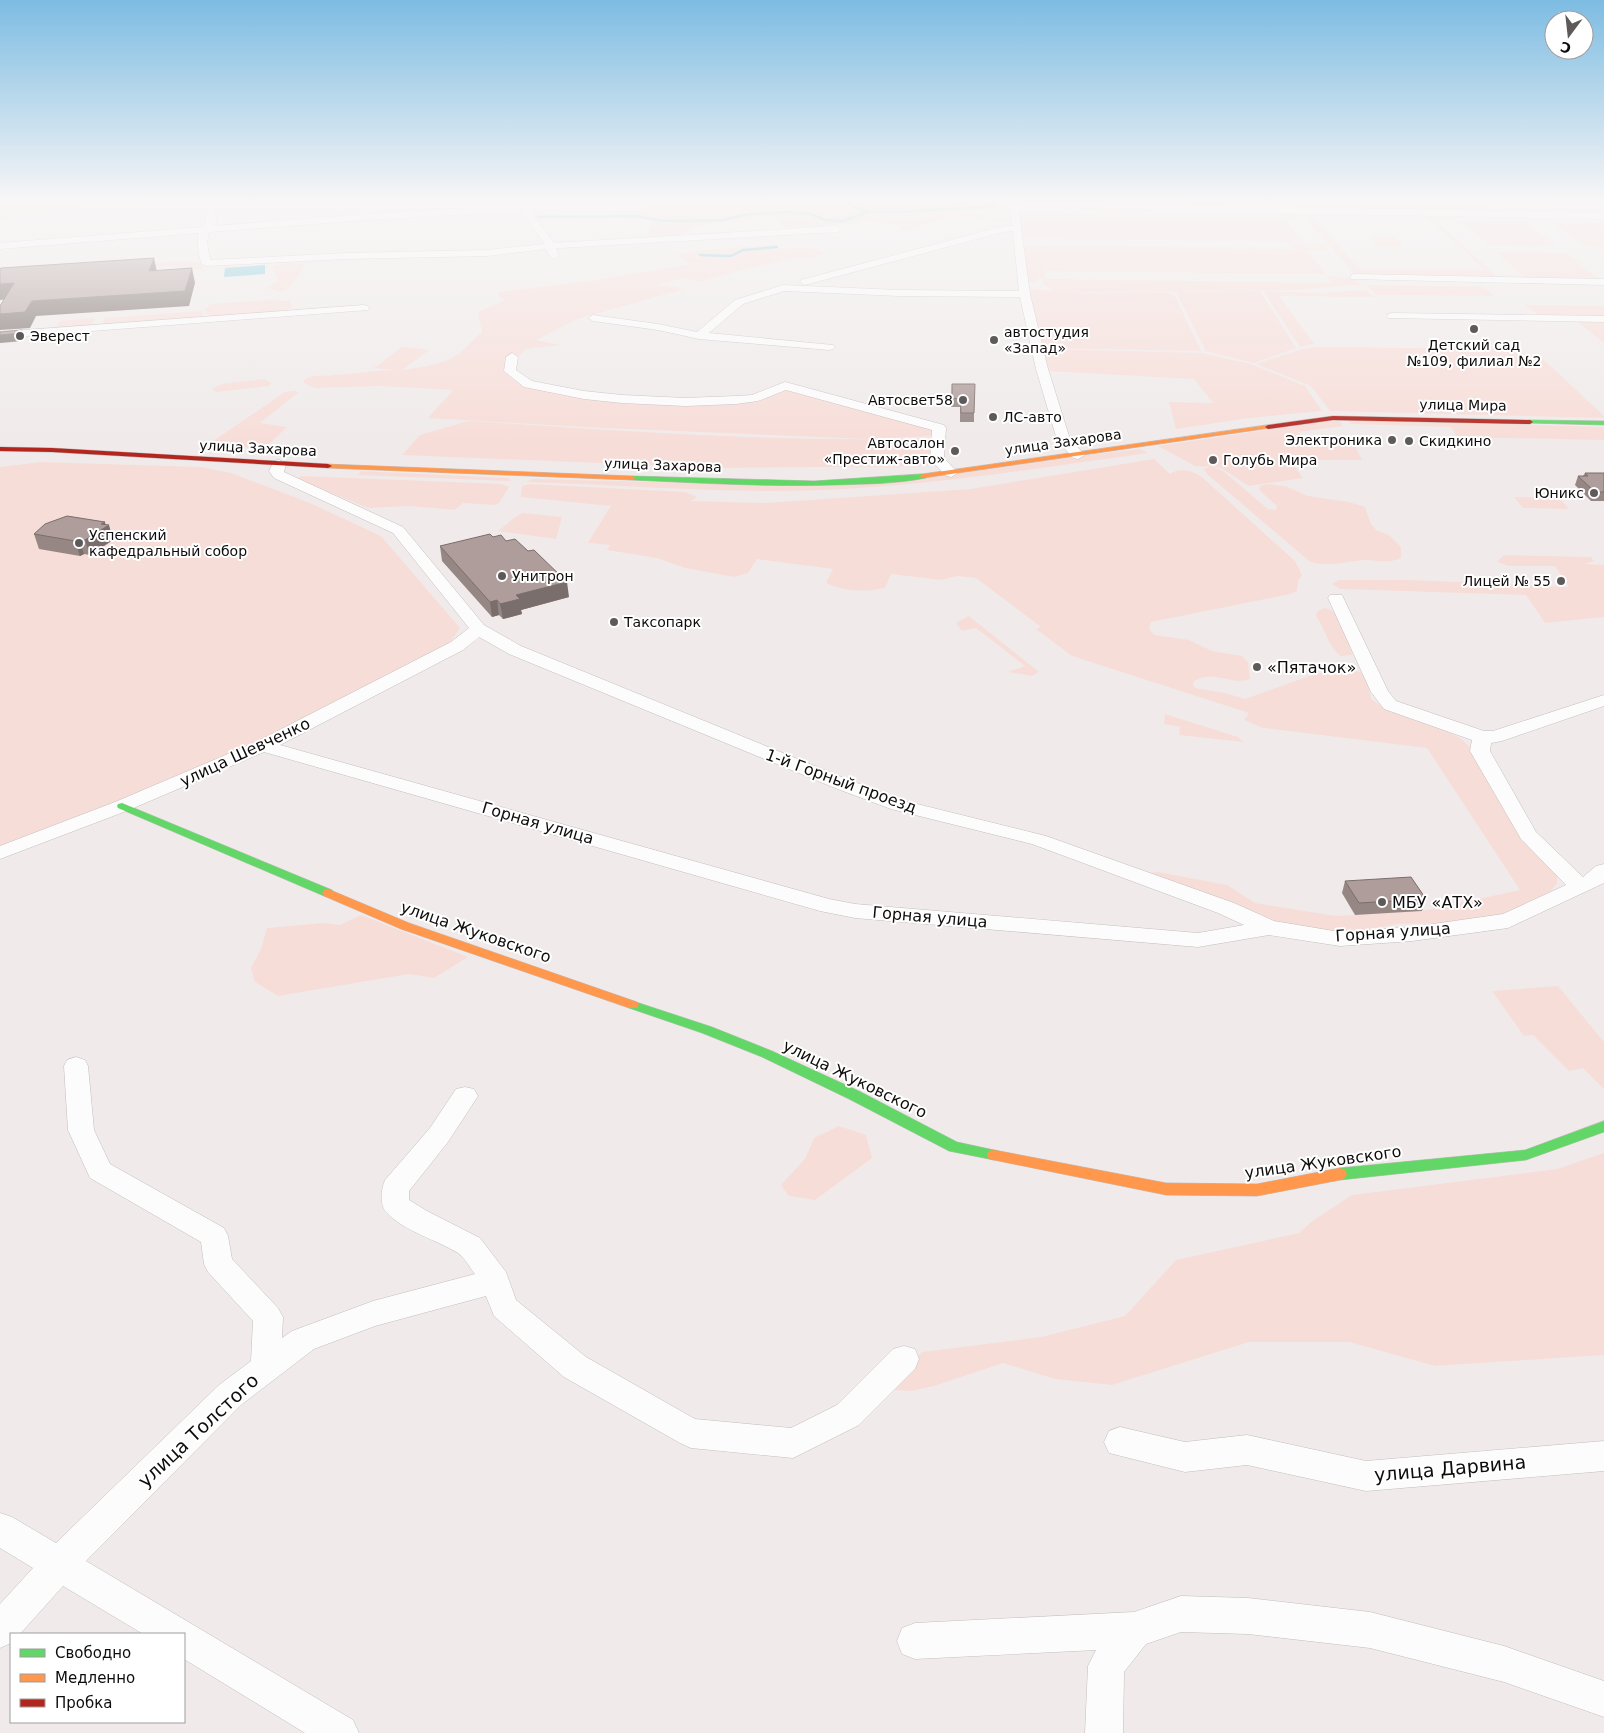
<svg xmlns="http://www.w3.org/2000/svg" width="1604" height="1733" viewBox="0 0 1604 1733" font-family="'DejaVu Sans',sans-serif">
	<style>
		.green { fill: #f7ddd8 }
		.water { fill: #7ec9d9 }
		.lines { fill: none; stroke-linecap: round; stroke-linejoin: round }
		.stream { stroke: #7ec9d9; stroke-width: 2.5 }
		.street-casing { stroke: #c2bebd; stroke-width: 1 }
		.fast-casing { stroke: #c2bebd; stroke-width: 1 }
		.slow-casing { stroke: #c2bebd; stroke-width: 1 }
		.jam-casing { stroke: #c2bebd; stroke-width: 1 }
		.street { fill: #fdfcfc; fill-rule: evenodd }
		.fast { fill: #63d668; fill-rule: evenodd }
		.slow { fill: #ff974d; fill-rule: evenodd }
		.jam { fill: #b3261e; fill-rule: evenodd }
		.wall { fill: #968785 }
		.shaded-wall { fill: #7a6e6c }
		.building { fill: #af9d9b; stroke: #7a6e6c }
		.poi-dot { fill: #5e5a5a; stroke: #fff; stroke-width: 2 }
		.labels { text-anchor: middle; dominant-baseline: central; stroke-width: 4; stroke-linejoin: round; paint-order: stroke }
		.far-poi-label { font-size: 14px; fill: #0f0c0c; stroke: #fff; text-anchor: start }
		.far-street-label { font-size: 14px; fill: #0f0c0c; stroke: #fff }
		.poi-label { font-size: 16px; fill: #0f0c0c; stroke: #fff; text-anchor: start }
		.street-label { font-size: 16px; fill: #0f0c0c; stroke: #fff }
		.near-street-label { font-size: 19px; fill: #0f0c0c; stroke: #fff }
	</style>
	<rect width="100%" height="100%" fill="#f0ebea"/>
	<g class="green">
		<path d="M0 201H155L63 209 0 220Z"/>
		<path d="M640 201H1004L1003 205 1009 209H976L971 213 988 217 1011 218V220L1007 222C984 219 959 214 936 221 923 225 912 233 898 230L902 227 875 221H862L851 224 783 227 773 216 713 223 699 226 676 237 648 239 651 219 631 218 628 213 646 208Z"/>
		<path d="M1143 201H1551L1554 205 1503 204 1492 207 1493 209 1512 213C1501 213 1484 208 1475 212L1174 207 1145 204Z"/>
		<path d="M1024 204 1126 208 1115 213 1101 214 1098 209 1021 208V213H1017Z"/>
		<path d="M1279 212H1298L1304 219 1286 220 1304 242 1021 238 1017 214 1282 217Z"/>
		<path d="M1300 212H1309L1359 269 1485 270 1425 215H1451L1457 220H1435L1500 279 1357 277Z"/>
		<path d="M1461 221 1526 222 1556 246 1489 245Z"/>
		<path d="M1552 223H1604V247L1585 246Z"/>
		<path d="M1369 236H1394L1404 247H1379Z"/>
		<path d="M1288 243H1323L1329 250H1306L1326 274 1045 271 1046 278 1038 279 1037 282 1024 281 1021 245 1292 249Z"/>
		<path d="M776 245 780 249C796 248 812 246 826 254L805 259 797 257 737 271 700 282 683 278 655 285 682 288 681 290 577 319 536 340 561 345 525 349 506 372 529 387 718 403 785 389 935 430 932 436 866 439 584 427 428 418 453 390 381 386 315 388 304 383V380C315 373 323 377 335 375 355 374 374 370 395 370L374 368 402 347 429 350 402 370C420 367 444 365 459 354 467 347 474 339 482 332L478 313C486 306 497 307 505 299L500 297 498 292 590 281 692 264 675 255 706 250Z"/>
		<path d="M1496 252 1566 253 1601 281 1528 280Z"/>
		<path d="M187 261 202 264 203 270 169 266 116 269 133 264Z"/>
		<path d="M290 263 305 264C299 277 285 302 268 287L278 281 272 266Z"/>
		<path d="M1327 276 1354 278 1361 285C1337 285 1315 289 1292 290L1088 292 1054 291 1043 284 1044 279 1332 283Z"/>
		<path d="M1366 285 1484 287 1494 296 1376 295Z"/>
		<path d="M1025 289 1089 293 1164 292 1175 296 1201 351 1039 348Z"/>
		<path d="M1366 290 1374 297 1279 296 1314 344 1300 347 1263 291 1322 293Z"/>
		<path d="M1260 291 1296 348 1254 363 1206 351 1177 294 1169 292Z"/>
		<path d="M268 300 291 301V307L284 312 214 317 209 316 205 311 209 305 213 304Z"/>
		<path d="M1525 305 1604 306V318L1540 317Z"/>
		<path d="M203 311 202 318 102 325 105 318Z"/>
		<path d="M95 318 91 326 56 329 60 321Z"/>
		<path d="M1574 319 1604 320V343Z"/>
		<path d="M1315 347 1498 349 1541 357 1604 416V418L1330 411 1311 386 1256 364 1302 349Z"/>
		<path d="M1041 349 1202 353 1251 364 1305 386 1322 411 1249 418 1176 429 1169 402 1213 403 1194 379 1046 371Z"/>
		<path d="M265 379 271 383 269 386 216 392 212 389 222 384Z"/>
		<path d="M294 391 299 392 260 423 287 427 265 448 206 446 285 392Z"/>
		<path d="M1338 419 1343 426 1298 432 1309 444 1352 440 1362 460H1290L1303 478 1249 486 1221 468 1212 467 1222 470 1268 509 1276 510 1277 506 1259 490 1260 486 1268 484 1285 486 1308 496 1349 502 1365 507 1371 524 1376 530 1389 535 1401 547V558C1390 564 1377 560 1365 560 1347 561 1328 568 1309 561L1207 474 1204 469 1211 467 1195 466 1158 446Z"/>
		<path d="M1348 420 1604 427V440L1457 437 1451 427 1351 424Z"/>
		<path d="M468 421C623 431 780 443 935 438L934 460 928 466 721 468 402 455 420 435Z"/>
		<path d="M1140 449 1148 453C1041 468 934 485 825 490 726 494 625 485 526 482L533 479 822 486Z"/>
		<path d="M1154 459 1170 474C1180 466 1194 471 1203 478L1295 561 1302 575 1298 581 1297 591 1291 594 1151 622 1149 629 1155 635 1189 640 1212 651 1242 656 1248 662 1250 678 1248 680C1229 684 1213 670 1194 681L1193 684 1195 688 1225 693 1245 699 1315 674 1348 669 1363 673 1368 683 1371 699C1397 719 1428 721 1456 736 1463 739 1468 746 1474 751L1557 871V883L1549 894 1501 914 1459 923 1397 924 1354 933 1286 927 1156 879 1149 873 1158 872 1227 885 1255 903 1336 916 1422 911 1520 890 1427 748 1263 728 1244 720 1249 713 1072 656 1036 629 1041 627 976 578 957 576 941 580 891 574 885 588C864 592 846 592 826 583L833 569 757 559 748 573 734 577 685 568 657 558 607 550 610 545 588 543 615 499 610 506 521 497 522 486 530 484 685 492 696 496 695 499 690 501 766 503 970 489Z"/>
		<path d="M41 462 201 467 231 473 310 503 381 536 460 628 449 644 259 744 0 849V467Z"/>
		<path d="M361 471 508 478 512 481 358 475Z"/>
		<path d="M301 476 501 484 509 487 499 503 494 505 463 503 455 510 409 506 368 508 297 479Z"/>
		<path d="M1514 497 1559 498 1569 509 1523 508Z"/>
		<path d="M523 513 562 517 556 539 498 531C507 525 514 516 523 513Z"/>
		<path d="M1504 555 1591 557 1594 561 1585 564 1604 565V617L1545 623 1526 595 1340 589 1332 584 1339 580H1410L1569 587 1555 566H1508L1497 562Z"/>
		<path d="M1324 608C1342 610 1351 639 1352 655L1341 656C1328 647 1325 628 1316 616L1317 612Z"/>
		<path d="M969 616 1039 672 1032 676 1008 672 1025 666 976 628 962 631 956 623Z"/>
		<path d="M1165 714 1238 737 1243 742 1179 735 1180 727 1164 724Z"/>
		<path d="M361 915 468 957 434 978 409 974 278 996 255 982 251 968 261 949 267 928 323 923 340 925Z"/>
		<path d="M1558 986 1604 1042V1089L1583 1068 1569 1071 1533 1035 1524 1036 1492 991Z"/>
		<path d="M839 1126 866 1135 872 1158 815 1200 789 1196 781 1185 805 1159 814 1138Z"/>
		<path d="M1604 1153V1355L1435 1366 1349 1342H1249L1112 1385 1055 1379 1003 1363 934 1386 912 1391 893 1390 887 1386 922 1352 1041 1337 1125 1316 1176 1260 1299 1233 1311 1222 1352 1195 1557 1169Z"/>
	</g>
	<path class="water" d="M265 265V274L224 277 225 268Z"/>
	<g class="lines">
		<g class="stream">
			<path d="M867 212H900L997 206"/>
			<path d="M538 217 635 216 663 221 723 220 750 214 787 212 811 214 825 220 843 221 867 212 849 204 850 202"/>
			<path d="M700 255 731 256 743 250 777 247"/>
		</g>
		<defs>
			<g id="street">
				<path d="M207 201H215L216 223 213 226 366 214 523 205 526 206 554 243 837 226 842 229 837 232 560 248H556L559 256 554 259 551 258 546 249 487 256 346 259 206 266 201 263C199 253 196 243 199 233L0 249V243L203 227 206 223ZM521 211 545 244 487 250 346 253 210 260 207 242 209 232 366 220Z"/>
				<path d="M1018 201H1102L1164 205 1604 213V219L1164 211 1102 207H1022L1019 213 1030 294 1048 369 1070 439 1085 455 1078 459 1073 458 1057 440 1036 369 1020 297 899 296 784 291 743 304 709 333 833 345 835 347 833 349 829 350 699 339 658 330 593 321 588 318 593 315 658 324 697 332 735 300 783 285 899 290 1019 291 1013 231 1003 232 805 285 800 282 801 280 1000 227 1012 226 1011 213 1014 204Z"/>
				<path d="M1355 274 1604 279V285L1351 279V275Z"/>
				<path d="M364 305 368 306 369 308 368 310 0 338V332Z"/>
				<path d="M1392 313 1604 316V322L1388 318 1387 316 1388 314Z"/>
				<path d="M512 353 518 357 516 370 532 381 584 391 622 395 685 398 736 396 752 395 785 382 789 383 944 425 946 428 944 458 958 473 951 477 946 476 930 459 932 430 786 390 758 401 736 404 685 406 622 403 584 399 524 387 504 371 506 357Z"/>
				<path d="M279 460 286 464 284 472 403 527 484 625 521 646 849 780 905 801 1046 836 1234 903 1274 921 1340 932 1412 927 1503 914 1566 885 1521 839 1470 751 1472 740 1384 709 1371 692 1328 598 1330 595H1342L1388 691 1396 701 1484 731H1493L1604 695V706L1502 741 1491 743 1490 751 1536 832 1583 877 1596 866 1604 864V883L1508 928 1412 941 1340 946 1269 935 1198 947 855 918 820 911 264 752 129 810 0 859V846L115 802 256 742 451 642 469 628 393 533 274 478 269 471 274 461ZM479 637 509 654 835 788 891 809 1032 844 1218 913 1244 925 1198 933 855 904 829 899 280 745 463 650Z"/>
				<path d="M76 1057 85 1060 88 1066 94 1130 110 1164 224 1228 228 1236 232 1259 278 1308 283 1317 282 1338 292 1331 373 1301 475 1274C470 1268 465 1258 458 1253 437 1240 404 1231 387 1213 379 1205 381 1189 385 1180L430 1128 456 1089 465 1087 474 1089 478 1096 448 1142 409 1191V1200L427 1211 480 1238 506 1272 516 1300 586 1357 695 1419 791 1428 837 1405 893 1349 904 1346 915 1349 919 1359 915 1369 859 1425 793 1458 691 1448 680 1443 564 1377 494 1316 486 1296 375 1326 314 1349 241 1405 86 1561 353 1720 359 1733H305L184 1659V1634H143L63 1586 20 1634H11V1643L0 1648V1604L33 1568 0 1548V1513L12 1517 56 1543 219 1385 251 1361 253 1321 208 1272 204 1264 201 1242 90 1178 68 1130 64 1066 67 1060Z"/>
				<path d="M1120 1427 1185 1442 1247 1435 1366 1461 1604 1441V1471L1366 1491 1247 1465 1185 1472 1109 1453 1104 1442 1109 1431Z"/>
				<path d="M1181 1596 1248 1598 1370 1612 1504 1646 1604 1681V1717L1504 1682 1370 1648 1248 1634 1181 1632 1146 1644 1124 1672 1123 1733H1085L1088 1666 1096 1650 915 1659 902 1654 897 1641 902 1628 915 1623 1134 1612Z"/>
			</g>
			<g id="fast">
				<path d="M1530 420 1604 421V425L1528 423V421Z"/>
				<path d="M923 474 927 476 926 478C896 484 864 484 834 485 767 487 699 483 632 480L628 478 632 476 814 481Z"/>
				<path d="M122 803 332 890 334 893 332 896H324L118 808 117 806 118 804Z"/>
				<path d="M633 1001 712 1027 772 1051 859 1091 957 1142 994 1150 999 1151 1001 1155 999 1159 994 1160 949 1151 849 1099 762 1057 702 1033 629 1008 627 1005 629 1002Z"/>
				<path d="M1604 1121V1132L1526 1160 1340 1180 1335 1178 1333 1174 1335 1170 1340 1168 1525 1150Z"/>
			</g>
			<g id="slow">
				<path d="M1268 425 1271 427 1270 428 923 478 919 476 923 474Z"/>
				<path d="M325 464 632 476 636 478 632 480 328 468 324 466Z"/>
				<path d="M328 889 409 923 637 1002 639 1005 637 1008H629L401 929 324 896 322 893 324 890Z"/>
				<path d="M994 1150 1166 1183 1257 1184 1340 1168 1345 1170 1347 1174 1345 1178 1340 1180 1257 1196 1166 1195 989 1159 987 1155 989 1151Z"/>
			</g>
			<g id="jam">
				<path d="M1333 416 1530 420 1533 422 1530 424 1333 420 1268 429 1265 427 1268 425Z"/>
				<path d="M0 447 52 448 328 464 332 466 328 468 52 452 0 451Z"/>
			</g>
		</defs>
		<use href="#street" class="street-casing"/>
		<use href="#fast" class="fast-casing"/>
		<use href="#slow" class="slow-casing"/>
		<use href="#jam" class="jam-casing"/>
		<use href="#street" class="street"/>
		<use href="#fast" class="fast"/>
		<use href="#slow" class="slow"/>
		<use href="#jam" class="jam"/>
	</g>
	<g class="wall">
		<path d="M952 384 974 413V422H960V407H951Z"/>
		<path d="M1585 473H1604V501H1591L1575 485 1578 476H1583Z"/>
		<path d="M106 525 113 540 90 555 84 554 80 556 39 549 34 534Z"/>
		<path d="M493 537 569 597 521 610 522 614 503 619 499 615 492 617 442 561 440 546Z"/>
		<path d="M1345 881 1426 899 1422 911 1355 915 1342 893Z"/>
	</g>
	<g class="shaded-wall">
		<path d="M154 258 157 272 149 271Z"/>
		<path d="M192 268 195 283 189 306 36 316 30 328 0 330V314L32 301Z"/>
		<path d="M14 283 19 298 0 300V284Z"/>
		<path d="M22 330 24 338 23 341 0 343V335Z"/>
		<path d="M105 522 106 527 109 525 113 540 90 555 85 540 101 524Z"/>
		<path d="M79 539 84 554 80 556 75 541Z"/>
		<path d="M567 582 569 597 521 610 522 614 503 619 500 604 516 595Z"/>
		<path d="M497 600 499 615 492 617 490 602Z"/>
	</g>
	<g class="building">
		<path d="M154 258 149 271 192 268 185 291 32 301 25 312 0 314V306L14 283 0 284V269L1 268Z"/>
		<path d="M22 330 20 333 0 335V332Z"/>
		<path d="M952 384H975L974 413H961L960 399 952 398Z"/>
		<path d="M1585 473H1604V492H1595L1578 476H1588Z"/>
		<path d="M67 516 105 522 101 524 109 525 85 540 79 539 75 541 34 534 45 524Z"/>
		<path d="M490 534 493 537 501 535 506 541 515 539 528 551 534 550 567 582 516 595 520 599 500 604 497 600 490 602 440 546Z"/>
		<path d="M1411 877 1426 899 1359 903 1345 881Z"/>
	</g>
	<linearGradient id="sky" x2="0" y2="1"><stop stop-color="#7dbce2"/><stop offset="0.45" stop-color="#f8f6f6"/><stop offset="1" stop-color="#f8f6f6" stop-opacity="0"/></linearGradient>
	<rect width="1604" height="444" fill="url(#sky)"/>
	<g class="poi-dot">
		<circle cx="1474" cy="329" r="5"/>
		<circle cx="20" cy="336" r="5"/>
		<circle cx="994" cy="340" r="5"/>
		<circle cx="963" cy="400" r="5"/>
		<circle cx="993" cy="417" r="5"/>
		<circle cx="1392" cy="440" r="5"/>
		<circle cx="1409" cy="441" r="5"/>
		<circle cx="955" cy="451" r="5"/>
		<circle cx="1213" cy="460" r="5"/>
		<circle cx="1594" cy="493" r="5"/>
		<circle cx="79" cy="543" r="5"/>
		<circle cx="502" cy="576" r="5"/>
		<circle cx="1561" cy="581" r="5"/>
		<circle cx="614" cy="622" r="5"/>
		<circle cx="1257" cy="667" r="5"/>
		<circle cx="1382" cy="902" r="5"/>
	</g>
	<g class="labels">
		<g class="far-poi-label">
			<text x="1004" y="332">автостудия<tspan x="1004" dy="16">«Запад»</tspan></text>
			<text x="30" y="336">Эверест</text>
			<text x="1474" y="345" text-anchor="middle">Детский сад<tspan x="1474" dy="16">№109, филиал №2</tspan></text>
			<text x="953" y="400" text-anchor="end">Автосвет58</text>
			<text x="1003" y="417">ЛС-авто</text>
			<text x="1382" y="440" text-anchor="end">Электроника</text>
			<text x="1419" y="441">Скидкино</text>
			<text x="945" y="443" text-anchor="end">Автосалон<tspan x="945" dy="16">«Престиж-авто»</tspan></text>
			<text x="1223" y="460">Голубь Мира</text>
			<text x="1584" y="493" text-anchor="end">Юникс</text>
			<text x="89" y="535">Успенский<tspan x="89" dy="16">кафедральный собор</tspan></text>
			<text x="512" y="576">Унитрон</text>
			<text x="1551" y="581" text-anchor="end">Лицей № 55</text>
			<text x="624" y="622">Таксопарк</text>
		</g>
		<g class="far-street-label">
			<text transform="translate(1463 405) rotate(1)">улица Мира</text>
			<text transform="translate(1063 442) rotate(-8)">улица Захарова</text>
			<text transform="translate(258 448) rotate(3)">улица Захарова</text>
			<text transform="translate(663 465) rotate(2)">улица Захарова</text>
		</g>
		<g class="poi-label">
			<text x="1267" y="667">«Пятачок»</text>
			<text x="1392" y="902">МБУ «АТХ»</text>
		</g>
		<g class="street-label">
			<text transform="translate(245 752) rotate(-25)">улица Шевченко</text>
			<text transform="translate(841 781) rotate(20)">1-й Горный проезд</text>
			<text transform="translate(538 823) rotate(16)">Горная улица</text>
			<text transform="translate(930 917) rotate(5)">Горная улица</text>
			<text transform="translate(476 932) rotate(19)">улица Жуковского</text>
			<text transform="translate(1393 932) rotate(-4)">Горная улица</text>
			<text transform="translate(855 1079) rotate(26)">улица Жуковского</text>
			<text transform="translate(1323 1162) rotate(-8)">улица Жуковского</text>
		</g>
		<g class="near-street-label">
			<text transform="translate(198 1430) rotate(-43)">улица Толстого</text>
			<text transform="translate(1450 1468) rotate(-5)">улица Дарвина</text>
		</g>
	</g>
	<rect x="10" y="1633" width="175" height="90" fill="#ffffff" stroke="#9f9e9e"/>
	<rect x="20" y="1649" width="25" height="8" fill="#63d668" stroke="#9f9e9e"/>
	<text x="55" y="1658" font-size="15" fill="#0f0c0c">Свободно</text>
	<rect x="20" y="1674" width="25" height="8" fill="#ff974d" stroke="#9f9e9e"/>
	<text x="55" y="1683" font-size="15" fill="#0f0c0c">Медленно</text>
	<rect x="20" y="1699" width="25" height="8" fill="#b3261e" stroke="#9f9e9e"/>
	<text x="55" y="1708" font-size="15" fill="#0f0c0c">Пробка</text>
	<g transform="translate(1569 35) rotate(195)"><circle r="24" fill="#ffffff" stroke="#9f9e9e"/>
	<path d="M0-4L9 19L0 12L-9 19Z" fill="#5e5a5a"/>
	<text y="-8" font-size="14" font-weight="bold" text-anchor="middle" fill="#0f0c0c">С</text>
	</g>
</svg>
